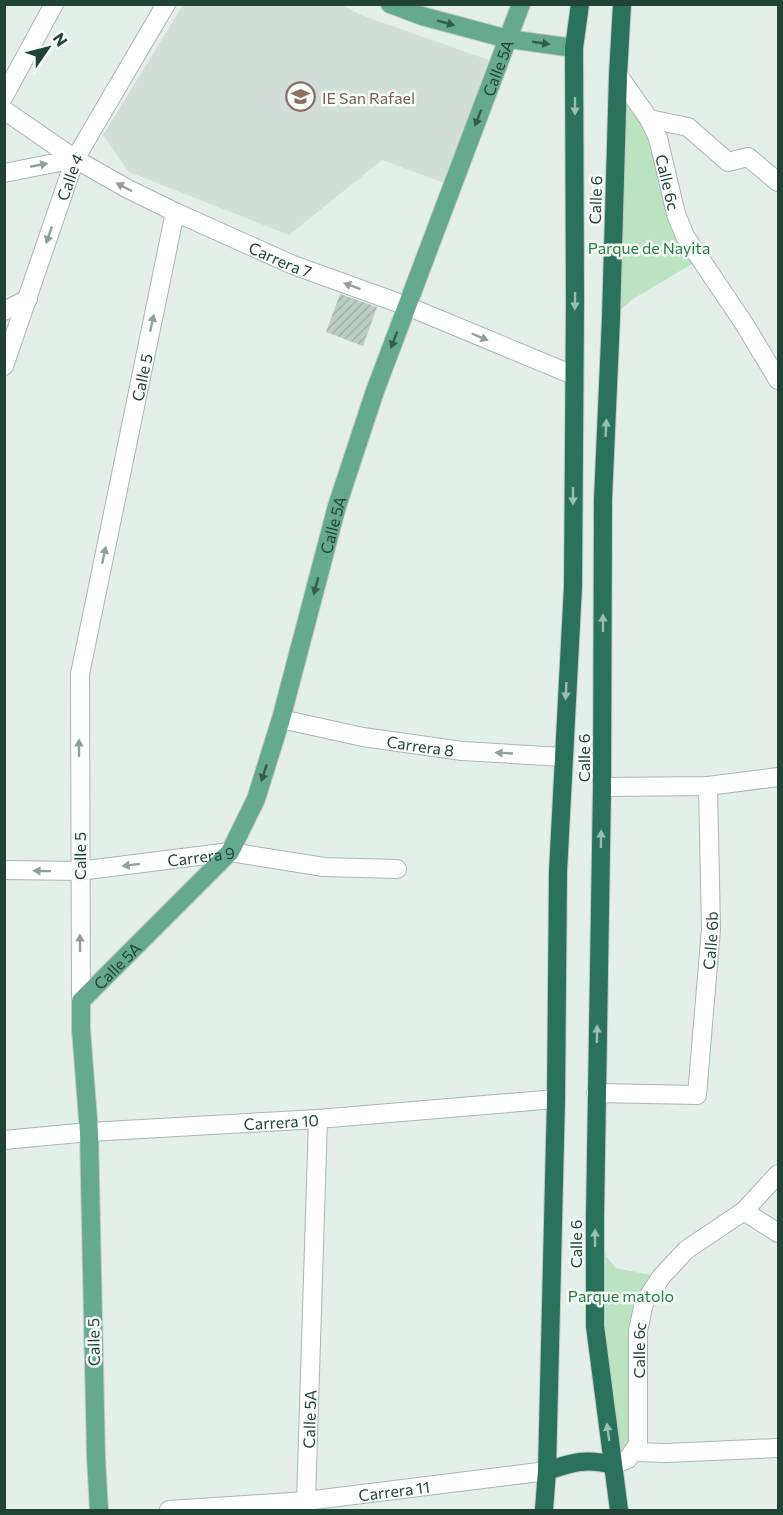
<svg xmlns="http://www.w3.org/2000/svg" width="783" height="1515" viewBox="0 0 783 1515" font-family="Commissioner,sans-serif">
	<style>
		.built { fill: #d2dfd8 }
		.green { fill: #bbe2c1 }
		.building { fill: url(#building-hatch) }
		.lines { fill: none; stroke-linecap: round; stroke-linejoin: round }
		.minor-casing { stroke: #a6b8b0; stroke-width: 20 }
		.major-casing { stroke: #c1cac7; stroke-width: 20 }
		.highway-casing { stroke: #c1cac7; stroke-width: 20 }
		.minor { stroke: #fff; stroke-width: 18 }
		.major { stroke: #65a98f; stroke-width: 18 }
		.highway { stroke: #2a725b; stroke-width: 18 }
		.oneway { fill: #325c4c }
		.oneway2 { fill: #9abdb1 }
		.oneway3 { fill: #90a19a }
		.labels { text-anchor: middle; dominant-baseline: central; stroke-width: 5; stroke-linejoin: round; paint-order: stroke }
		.street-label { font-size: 16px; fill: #214336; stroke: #f5fbf7 }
		.education-label { font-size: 16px; fill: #785e54; stroke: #f5fbf7; text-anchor: start }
		.park-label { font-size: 16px; fill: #277e3f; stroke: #f5fbf7 }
	</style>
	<defs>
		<pattern id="building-hatch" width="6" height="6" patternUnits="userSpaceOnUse" patternTransform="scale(1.5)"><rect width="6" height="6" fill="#bccdc4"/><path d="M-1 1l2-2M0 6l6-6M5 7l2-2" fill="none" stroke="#a1b1a9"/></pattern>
	</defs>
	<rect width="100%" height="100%" fill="#e4efe9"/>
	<path class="built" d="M183 5H342L361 15 489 60 444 183 382 160 289 235 129 172 103 135Z"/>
	<g class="green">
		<path d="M618 75 649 119 700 259 633 299 611 318Z"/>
		<path d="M595 1216 606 1256 616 1268 661 1277 644 1303 638 1432 613 1465Z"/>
	</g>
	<path class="building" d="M340 294 377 307 363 346 326 332Z"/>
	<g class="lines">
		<defs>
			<g id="minor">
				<path id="s1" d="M618 75 649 119 658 138 676 214 685 236 745 325 778 380"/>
				<path d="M4 96 54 4"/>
				<path id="s2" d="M4 110 75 159 128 189 175 212 293 265 407 306 573 375"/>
				<path d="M649 119 688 127 728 162 748 157 778 182"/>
				<path d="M4 173 75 159"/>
				<path d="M4 311 28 299"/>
				<path id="s3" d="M4 366 75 159 166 4"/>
				<path id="s4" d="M281 719 363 737 462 751 563 757"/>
				<path d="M602 787 708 786 778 777"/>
				<path id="s5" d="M4 870 79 871 230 852 324 867 397 869"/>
				<path id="s6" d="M81 1001 80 674 175 212"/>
				<path id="s7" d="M596 1093 697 1095 711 929 708 786"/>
				<path id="s8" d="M4 1140 89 1132 318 1119 556 1099"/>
				<path d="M744 1211 778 1233"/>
				<path d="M634 1452 666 1453 778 1448"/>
				<path id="s9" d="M613 1465 628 1459 638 1444V1331L644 1303 661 1277 686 1250 744 1211 778 1174"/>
				<path id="s10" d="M306 1501 318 1119"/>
				<path id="s11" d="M169 1510 306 1501 547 1471"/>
			</g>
			<g id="major">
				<path d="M390 4 422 16 508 39 574 48"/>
				<path id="s12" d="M99 1510 96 1457 89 1132 81 1029V1001L230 852 256 799 281 719 337 506 375 391 521 4"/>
			</g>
			<g id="highway">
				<path d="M547 1471C573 1462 586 1458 613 1465"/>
				<path d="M544 1510 547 1471 556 1099 558 872 573 586 575 302 574 48 580 4"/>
				<path d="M619 1510 595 1326V1216L602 787 603 499 611 318 618 75 622 4"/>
			</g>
		</defs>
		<use href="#minor" class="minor-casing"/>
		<use href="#major" class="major-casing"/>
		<use href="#highway" class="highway-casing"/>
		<use href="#minor" class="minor"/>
		<use href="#major" class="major"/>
		<use href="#highway" class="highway"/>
	</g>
	<defs><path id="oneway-solid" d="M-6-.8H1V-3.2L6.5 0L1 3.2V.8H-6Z" transform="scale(1.5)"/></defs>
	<g class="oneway">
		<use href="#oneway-solid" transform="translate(446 23) rotate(15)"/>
		<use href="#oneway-solid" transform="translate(541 43) rotate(8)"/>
		<use href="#oneway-solid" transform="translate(478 118) rotate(111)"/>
		<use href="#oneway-solid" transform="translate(394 340) rotate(111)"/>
		<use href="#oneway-solid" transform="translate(316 586) rotate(105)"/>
		<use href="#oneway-solid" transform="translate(264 773) rotate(108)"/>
	</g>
	<g class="oneway2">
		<use href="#oneway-solid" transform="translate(575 106) rotate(90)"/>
		<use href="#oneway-solid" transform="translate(575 301) rotate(91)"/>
		<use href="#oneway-solid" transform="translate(606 428) rotate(-87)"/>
		<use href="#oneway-solid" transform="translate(573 496) rotate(90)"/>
		<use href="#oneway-solid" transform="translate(603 623) rotate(-90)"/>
		<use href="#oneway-solid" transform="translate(566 691) rotate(93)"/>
		<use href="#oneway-solid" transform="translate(601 839) rotate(-89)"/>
		<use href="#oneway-solid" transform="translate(597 1034) rotate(-89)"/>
		<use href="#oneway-solid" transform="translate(595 1238) rotate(-90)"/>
		<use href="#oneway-solid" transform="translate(608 1432) rotate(-98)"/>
	</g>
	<g class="oneway3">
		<use href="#oneway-solid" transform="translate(39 165) rotate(-11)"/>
		<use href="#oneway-solid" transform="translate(124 187) rotate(-152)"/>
		<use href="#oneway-solid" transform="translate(49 235) rotate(109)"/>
		<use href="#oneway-solid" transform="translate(352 286) rotate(-160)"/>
		<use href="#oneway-solid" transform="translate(152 323) rotate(-78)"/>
		<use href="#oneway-solid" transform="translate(480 337) rotate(23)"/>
		<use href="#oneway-solid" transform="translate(104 555) rotate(-78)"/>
		<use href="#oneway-solid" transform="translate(79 748) rotate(-90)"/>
		<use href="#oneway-solid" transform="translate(504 753) rotate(-177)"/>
		<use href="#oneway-solid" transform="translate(131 865) rotate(173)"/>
		<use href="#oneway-solid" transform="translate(42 871) rotate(-179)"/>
		<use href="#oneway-solid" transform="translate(80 943) rotate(-91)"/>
	</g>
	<defs>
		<symbol id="university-ring" viewBox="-11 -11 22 22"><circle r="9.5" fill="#f5fbf7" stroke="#8d6e63" stroke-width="1.5"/><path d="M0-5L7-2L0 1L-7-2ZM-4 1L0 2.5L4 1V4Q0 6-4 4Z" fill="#8d6e63"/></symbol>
	</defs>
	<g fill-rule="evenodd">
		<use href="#university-ring" x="284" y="80" width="33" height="33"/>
	</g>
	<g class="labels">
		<g class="street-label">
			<text stroke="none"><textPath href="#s12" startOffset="1550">Calle 5A</textPath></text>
			<text stroke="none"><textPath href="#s3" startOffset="200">Calle 4</textPath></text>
			<text stroke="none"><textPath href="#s1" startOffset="120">Calle 6c</textPath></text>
			<text transform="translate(595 200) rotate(-88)">Calle 6</text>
			<text stroke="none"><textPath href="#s2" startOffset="315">Carrera 7</textPath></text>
			<text stroke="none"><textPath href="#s6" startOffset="630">Calle 5</textPath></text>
			<text stroke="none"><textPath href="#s12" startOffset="1064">Calle 5A</textPath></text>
			<text stroke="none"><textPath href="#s4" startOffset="142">Carrera 8</textPath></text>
			<text transform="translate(583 758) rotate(-90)">Calle 6</text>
			<text transform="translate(79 856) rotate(-90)">Calle 5</text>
			<text stroke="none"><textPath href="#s5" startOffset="198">Carrera 9</textPath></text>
			<text stroke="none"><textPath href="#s7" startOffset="256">Calle 6b</textPath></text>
			<text stroke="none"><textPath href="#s12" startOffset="560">Calle 5A</textPath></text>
			<text stroke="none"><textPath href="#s8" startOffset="278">Carrera 10</textPath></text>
			<text transform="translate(575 1244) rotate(-90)">Calle 6</text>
			<text transform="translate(93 1342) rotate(-91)">Calle 5</text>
			<text stroke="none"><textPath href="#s9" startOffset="128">Calle 6c</textPath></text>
			<text stroke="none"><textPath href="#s10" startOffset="82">Calle 5A</textPath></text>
			<text stroke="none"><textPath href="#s11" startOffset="226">Carrera 11</textPath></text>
		</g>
		<g class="education-label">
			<text x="322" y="97">IE San Rafael</text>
		</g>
		<g class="park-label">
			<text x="649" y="247">Parque de Nayita</text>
			<text x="621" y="1295">Parque matolo</text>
		</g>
	</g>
	<rect width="783" height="1515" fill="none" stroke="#214336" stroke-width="12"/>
	<g transform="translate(48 48) rotate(55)" stroke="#f5fbf7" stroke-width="4.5" paint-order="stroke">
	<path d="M0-4.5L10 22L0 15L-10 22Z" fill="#214336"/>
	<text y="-9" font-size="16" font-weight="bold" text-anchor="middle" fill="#214336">N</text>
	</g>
</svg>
